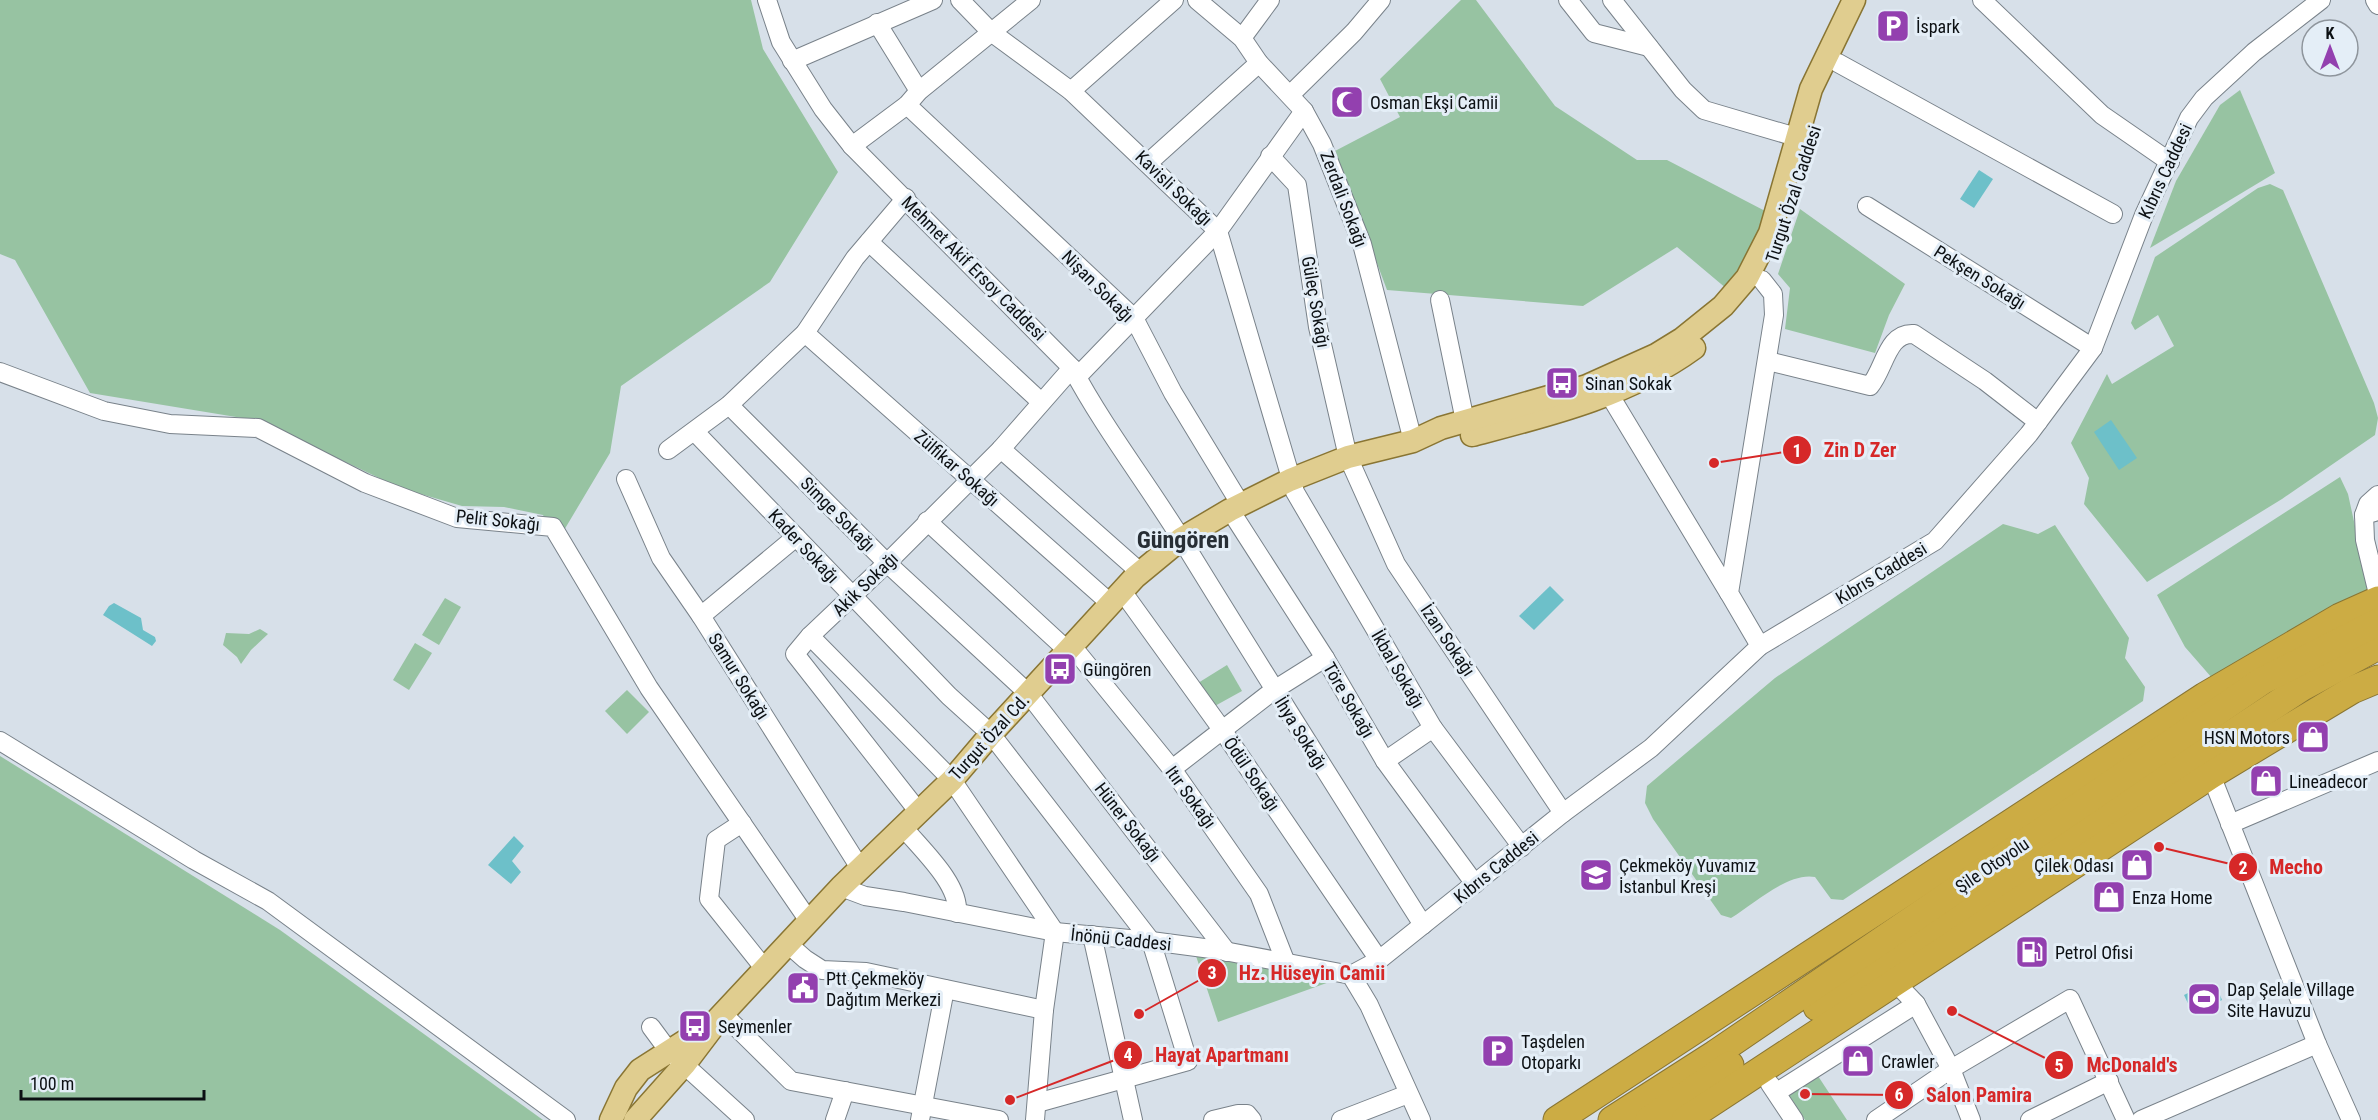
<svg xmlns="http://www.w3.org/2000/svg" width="2378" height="1120" viewBox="0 0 2378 1120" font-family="'Roboto Condensed',sans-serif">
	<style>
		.green { fill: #97c3a2 }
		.water { fill: #6dc0c9 }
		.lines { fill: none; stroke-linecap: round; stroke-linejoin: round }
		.minor-casing { stroke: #79828a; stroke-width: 20 }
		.major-casing { stroke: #897533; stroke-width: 25 }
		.highway-casing { stroke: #897533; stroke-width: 29 }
		.minor { stroke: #fff; stroke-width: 18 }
		.major { stroke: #e0cd8f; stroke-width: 22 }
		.highway { stroke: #ccac44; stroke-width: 27 }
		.labels { text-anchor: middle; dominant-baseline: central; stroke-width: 6; stroke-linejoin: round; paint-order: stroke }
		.poi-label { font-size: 18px; fill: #0c1013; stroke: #e4eef7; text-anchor: start }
		.street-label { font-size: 18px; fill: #0c1013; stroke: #e4eef7 }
		.district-label { font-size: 24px; font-weight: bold; fill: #272e35; stroke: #e4eef7 }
		.leader { fill: none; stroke: #d62828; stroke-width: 2 }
		.callout-dot { fill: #d62828; stroke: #e4eef7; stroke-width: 2 }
		.mark-label { font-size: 18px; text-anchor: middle; font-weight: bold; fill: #fff }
		.callout-label { font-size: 20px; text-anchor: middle; font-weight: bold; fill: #d62828; stroke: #e4eef7; stroke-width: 6; stroke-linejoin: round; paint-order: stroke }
	</style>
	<rect width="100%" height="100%" fill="#d7e0e9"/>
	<g class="green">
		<path d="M0 0H751L763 49 838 172 770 282 621 386 610 453 557 542 543 515 504 507 462 506 400 488 260 421 90 393 15 260 0 254Z"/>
		<path d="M1461 0H1476L1555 106 1637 160H1667L1769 213 1727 289 1677 247 1583 306 1387 290 1335 151 1400 117 1380 79Z"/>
		<path d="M2240 90 2275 173 2150 248 2176 181 2220 105Z"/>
		<path d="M2270 184 2283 190 2374 403 2378 418 2375 435 2282 499 2147 582 2084 504 2089 478 2071 443 2107 374 2112 384 2174 346 2158 315 2135 330 2131 323 2155 257 2258 188Z"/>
		<path d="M1800 209 1905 284 1889 315 1875 353 1785 329 1790 288 1778 274Z"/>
		<path d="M2340 477 2348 494 2370 595 2285 633 2212 678 2185 647 2157 595Z"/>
		<path d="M2003 524 2038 534 2055 525 2129 638 2125 658 2145 687 2143 701 1843 900 1831 899 1815 877C1788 872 1754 904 1731 918L1721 915 1653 819 1645 803 1647 786 1775 678Z"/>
		<path d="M445 598 461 607 439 645 422 635Z"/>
		<path d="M260 629 268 634 251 650 241 664 237 657 223 645 226 633 249 634Z"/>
		<path d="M415 643 432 653 409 690 393 680Z"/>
		<path d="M1227 665 1242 691 1213 707 1198 683Z"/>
		<path d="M627 690 649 712 627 734 605 711Z"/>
		<path d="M0 756 280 930 543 1120H0Z"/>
		<path d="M1195 953 1335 980 1218 1022Z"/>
		<path d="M1818 1076 1847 1120H1805L1789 1095Z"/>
	</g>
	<g class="water">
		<path d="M1979 170 1993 179 1974 208 1960 199Z"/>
		<path d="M2111 420 2137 458 2119 470 2094 432Z"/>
		<path d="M1550 586 1564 600 1534 630 1519 616Z"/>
		<path d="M114 603 141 618 143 630 155 637 156 641 152 646 103 615 109 606Z"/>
		<path d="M514 836 524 846 512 861 521 872 511 884 488 865Z"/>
		<path d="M2208 983 2215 997 2220 995 2222 1000 2215 1004 2213 1001 2192 1012 2184 995Z"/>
	</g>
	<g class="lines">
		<defs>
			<g id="minor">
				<path d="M767 0 781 42 823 109 852 146 1072 368C1104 428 1146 482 1182 540 1261 669 1342 797 1423 925"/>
				<path d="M960 0 991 32 1071 91 1218 231 1295 492 1433 728 1522 847"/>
				<path d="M1197 0 1242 38 1259 63 1304 111 1322 144 1362 244 1413 441"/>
				<path d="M1568 0 1594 33 1649 47"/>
				<path d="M1612 0 1683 90 1704 110 1796 137"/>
				<path d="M1982 0 2102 115 2170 162"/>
				<path d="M2375 0 2378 5"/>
				<path d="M877 23 919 91"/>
				<path d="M1242 38 1270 0"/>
				<path d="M792 61 933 0"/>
				<path d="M1838 63 2113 214"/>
				<path d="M1071 91 1174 0"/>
				<path d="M1290 95 1354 32 1381 0"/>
				<path d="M907 105 1134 318 1173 393 1241 505"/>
				<path d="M852 146 907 105 919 91 1031 0"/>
				<path d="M1270 156 1297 185 1318 327 1348 457 1396 564 1563 813"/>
				<path d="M1148 163 1259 63"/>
				<path d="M1867 206 2093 348"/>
				<path d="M869 242 1041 402"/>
				<path d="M1440 300 1465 421"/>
				<path d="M805 333 1110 603"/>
				<path d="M1768 361 1870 386C1885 368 1887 332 1914 334L1985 381 2038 422"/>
				<path d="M0 372 104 411 170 424 258 428 365 483 457 518 553 527 649 688 809 921"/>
				<path d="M1077 377 1218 231 1304 111"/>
				<path d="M1609 394 1729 593"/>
				<path d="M729 405 887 563 1028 693 1227 952"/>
				<path d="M695 432 949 696 991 734 1151 941 1188 1061 1037 1103"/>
				<path d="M1001 449 1140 572"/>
				<path d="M668 450 729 405 805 333 855 258 906 198"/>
				<path d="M626 479 661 558 701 616 860 868"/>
				<path d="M1230 510 1325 658 1385 761 1475 884"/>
				<path d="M2378 511 2364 515 2365 540 2378 594"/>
				<path d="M2364 515 2368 504 2378 495"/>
				<path d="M927 521 1067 650"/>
				<path d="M1122 591 1223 731 1379 960"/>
				<path d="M701 616 796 537"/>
				<path d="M810 636 952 780 1055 932 1044 1010 1035 1120"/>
				<path d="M1072 646 1172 769 1259 894 1286 963"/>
				<path d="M1760 646 1729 593 1774 315 1773 294 1762 280"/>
				<path d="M0 741 194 860 268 901 566 1120"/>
				<path d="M1385 761 1433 728"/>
				<path d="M1172 769 1274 690 1325 658"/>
				<path d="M2211 775 2317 1044 2351 1120"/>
				<path d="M918 811 795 654 810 636 887 563 1001 449 1072 368"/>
				<path d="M742 823 716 840 709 899 764 968"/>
				<path d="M2230 824 2378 761"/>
				<path d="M903 827C921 849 960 884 957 913"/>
				<path d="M841 887 865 896 904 902 1055 932 1151 941 1219 950 1351 975 1369 1005 1421 1120"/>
				<path d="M1092 935 1133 1120"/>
				<path d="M788 944 805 959 822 970 866 972 1044 1010"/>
				<path d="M1351 975 1379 960 1563 813 1651 748 1760 646 1935 541 2029 434 2093 348 2144 215 2189 118 2204 98 2254 52 2321 0"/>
				<path d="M1895 982 1916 1004 1951 1069 1971 1120"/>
				<path d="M723 1014 791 1081 999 1120"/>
				<path d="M651 1027 668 1050 745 1120"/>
				<path d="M1770 1084 1794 1120"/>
				<path d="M1777 1092 1916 1004"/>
				<path d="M835 1120 845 1091"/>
				<path d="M920 1120 945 989"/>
				<path d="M1213 1120 1238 1114H1247L1252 1120"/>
				<path d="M1341 1120 1408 1094"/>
				<path d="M1876 1120 1951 1069 2070 999 2126 1120"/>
				<path d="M2030 1120 2109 1081"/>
				<path d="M2141 1120 2317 1044"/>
			</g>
			<g id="major">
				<path d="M1472 435C1549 415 1628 396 1694 348"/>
				<path d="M611 1120 626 1088 640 1070 715 1022 841 887 952 780 991 734 1135 577 1181 539 1230 510 1290 480 1348 457 1413 441 1441 428 1587 386 1656 355 1682 339 1723 306 1747 278 1770 233 1811 89 1854 0"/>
				<path d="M635 1120 684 1065 712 1028"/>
			</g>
			<g id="highway">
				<path d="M1817 1007 2301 688 2378 646"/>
				<path d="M1557 1120 2205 696 2340 617 2378 600"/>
				<path d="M1612 1120 1715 1054 2262 681 2378 622"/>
				<path d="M1649 1120 1730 1065"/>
				<path d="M1685 1120 2211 775 2352 690 2378 679"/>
			</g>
		</defs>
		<use href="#minor" class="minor-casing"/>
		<use href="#major" class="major-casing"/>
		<use href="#highway" class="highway-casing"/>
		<use href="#minor" class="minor"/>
		<use href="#major" class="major"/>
		<use href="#highway" class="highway"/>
	</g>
	<defs>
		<symbol id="parking-square" viewBox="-11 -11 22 22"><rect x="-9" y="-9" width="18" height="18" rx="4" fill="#9340af" stroke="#e4eef7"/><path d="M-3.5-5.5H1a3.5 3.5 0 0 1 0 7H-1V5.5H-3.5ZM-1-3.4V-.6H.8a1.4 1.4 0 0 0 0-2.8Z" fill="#fff"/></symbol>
		<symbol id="mosque-square" viewBox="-11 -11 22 22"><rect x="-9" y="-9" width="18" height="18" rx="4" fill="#9340af" stroke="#e4eef7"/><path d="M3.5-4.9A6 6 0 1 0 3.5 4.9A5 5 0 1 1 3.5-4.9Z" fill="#fff"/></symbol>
		<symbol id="bus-square" viewBox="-11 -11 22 22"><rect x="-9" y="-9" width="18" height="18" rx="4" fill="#9340af" stroke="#e4eef7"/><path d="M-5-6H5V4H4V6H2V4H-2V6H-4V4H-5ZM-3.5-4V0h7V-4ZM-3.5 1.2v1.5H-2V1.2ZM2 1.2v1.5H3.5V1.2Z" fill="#fff"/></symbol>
		<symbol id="shop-square" viewBox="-11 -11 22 22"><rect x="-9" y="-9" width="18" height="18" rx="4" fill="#9340af" stroke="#e4eef7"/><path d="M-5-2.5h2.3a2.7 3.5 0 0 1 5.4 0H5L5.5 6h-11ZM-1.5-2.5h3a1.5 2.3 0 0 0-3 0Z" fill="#fff"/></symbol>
		<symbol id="school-square" viewBox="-11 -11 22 22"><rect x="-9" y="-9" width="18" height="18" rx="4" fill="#9340af" stroke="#e4eef7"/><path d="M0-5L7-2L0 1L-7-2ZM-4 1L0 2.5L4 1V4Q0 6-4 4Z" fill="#fff"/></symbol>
		<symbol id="fuel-square" viewBox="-11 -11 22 22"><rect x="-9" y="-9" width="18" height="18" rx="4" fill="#9340af" stroke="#e4eef7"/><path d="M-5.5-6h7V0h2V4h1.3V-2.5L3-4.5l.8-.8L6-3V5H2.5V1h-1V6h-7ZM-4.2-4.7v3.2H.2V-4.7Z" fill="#fff"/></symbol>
		<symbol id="civic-square" viewBox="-11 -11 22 22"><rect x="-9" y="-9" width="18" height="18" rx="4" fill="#9340af" stroke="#e4eef7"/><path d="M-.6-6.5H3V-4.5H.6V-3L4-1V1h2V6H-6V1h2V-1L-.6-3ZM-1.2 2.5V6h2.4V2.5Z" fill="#fff"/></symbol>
		<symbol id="stadium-square" viewBox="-11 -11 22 22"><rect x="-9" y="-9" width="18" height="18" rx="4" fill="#9340af" stroke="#e4eef7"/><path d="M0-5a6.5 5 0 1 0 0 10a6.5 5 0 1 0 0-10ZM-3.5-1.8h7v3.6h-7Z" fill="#fff"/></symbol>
	</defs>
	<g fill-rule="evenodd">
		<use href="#parking-square" x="1874" y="7" width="38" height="38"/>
		<use href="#mosque-square" x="1328" y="83" width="38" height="38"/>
		<use href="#bus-square" x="1543" y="364" width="38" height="38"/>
		<use href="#bus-square" x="1041" y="650" width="38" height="38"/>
		<use href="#shop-square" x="2294" y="718" width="38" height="38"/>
		<use href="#shop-square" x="2247" y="762" width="38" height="38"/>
		<use href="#shop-square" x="2118" y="846" width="38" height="38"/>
		<use href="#school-square" x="1577" y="856" width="38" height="38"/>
		<use href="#shop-square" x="2090" y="878" width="38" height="38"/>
		<use href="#fuel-square" x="2013" y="933" width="38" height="38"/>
		<use href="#civic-square" x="784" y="969" width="38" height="38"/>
		<use href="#stadium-square" x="2185" y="980" width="38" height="38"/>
		<use href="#bus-square" x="676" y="1007" width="38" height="38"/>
		<use href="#parking-square" x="1479" y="1032" width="38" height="38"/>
		<use href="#shop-square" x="1839" y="1042" width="38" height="38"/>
	</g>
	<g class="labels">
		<g class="poi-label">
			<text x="1916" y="26">İspark</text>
			<text x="1370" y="102">Osman Ekşi Camii</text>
			<text x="1585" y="383">Sinan Sokak</text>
			<text x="1083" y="669">Güngören</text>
			<text x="2290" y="737" text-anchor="end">HSN Motors</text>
			<text x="2289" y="781">Lineadecor</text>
			<text x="1619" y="865">Çekmeköy Yuvamız<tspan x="1619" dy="21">İstanbul Kreşi</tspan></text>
			<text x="2114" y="865" text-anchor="end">Çilek Odası</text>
			<text x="2132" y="897">Enza Home</text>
			<text x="2055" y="952">Petrol Ofisi</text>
			<text x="826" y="978">Ptt Çekmeköy<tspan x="826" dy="21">Dağıtım Merkezi</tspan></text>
			<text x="2227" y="989">Dap Şelale Village<tspan x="2227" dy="21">Site Havuzu</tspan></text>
			<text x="718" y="1026">Seymenler</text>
			<text x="1521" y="1041">Taşdelen<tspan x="1521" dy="21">Otoparkı</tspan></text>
			<text x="1881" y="1061">Crawler</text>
		</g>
		<g class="street-label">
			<text transform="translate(2165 171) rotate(-65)">Kıbrıs Caddesi</text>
			<text transform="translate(1174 188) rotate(44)">Kavisli Sokağı</text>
			<text transform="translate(1793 194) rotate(-72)">Turgut Özal Caddesi</text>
			<text transform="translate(1344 199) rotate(69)">Zerdali Sokağı</text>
			<text transform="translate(974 268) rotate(45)">Mehmet Akif Ersoy Caddesi</text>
			<text transform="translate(1980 277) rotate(32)">Pekşen Sokağı</text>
			<text transform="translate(1098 286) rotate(45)">Nişan Sokağı</text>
			<text transform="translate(1316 302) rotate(80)">Güleç Sokağı</text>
			<text transform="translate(957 468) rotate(41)">Zülfikar Sokağı</text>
			<text transform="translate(838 514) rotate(45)">Simge Sokağı</text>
			<text transform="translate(498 520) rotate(6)">Pelit Sokağı</text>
			<text transform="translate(804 546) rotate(47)">Kader Sokağı</text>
			<text transform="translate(1881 573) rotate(-31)">Kıbrıs Caddesi</text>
			<text transform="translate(865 584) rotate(-44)">Akik Sokağı</text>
			<text transform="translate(1448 640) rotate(56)">İzan Sokağı</text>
			<text transform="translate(1398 669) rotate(60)">İkbal Sokağı</text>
			<text transform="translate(739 676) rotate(58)">Samur Sokağı</text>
			<text transform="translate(1349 700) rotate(60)">Töre Sokağı</text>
			<text transform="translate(1301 733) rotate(58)">İhya Sokağı</text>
			<text transform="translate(989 737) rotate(-48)">Turgut Özal Cd.</text>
			<text transform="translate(1252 774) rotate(56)">Ödül Sokağı</text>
			<text transform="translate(1191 797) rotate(54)">Itır Sokağı</text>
			<text transform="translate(1128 822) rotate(52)">Hüner Sokağı</text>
			<text transform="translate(1992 865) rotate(-34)">Şile Otoyolu</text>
			<text transform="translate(1496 867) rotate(-39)">Kıbrıs Caddesi</text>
			<text transform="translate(1121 939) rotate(6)">İnönü Caddesi</text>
		</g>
		<g class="district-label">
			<text x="1183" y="540">Güngören</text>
		</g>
	</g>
	<path class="leader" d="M1714 463L1797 450M2159 847L2243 867M1139 1014L1212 973M1010 1100L1128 1055M1952 1011L2059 1065M1805 1094L1899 1095"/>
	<g class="callout-dot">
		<circle cx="1714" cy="463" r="6"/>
		<circle cx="2159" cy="847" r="6"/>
		<circle cx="1139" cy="1014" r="6"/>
		<circle cx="1010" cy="1100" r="6"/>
		<circle cx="1952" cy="1011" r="6"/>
		<circle cx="1805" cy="1094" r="6"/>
		<circle cx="1797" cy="450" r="15"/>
		<circle cx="2243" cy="867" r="15"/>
		<circle cx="1212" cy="973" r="15"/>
		<circle cx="1128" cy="1055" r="15"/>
		<circle cx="2059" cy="1065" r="15"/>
		<circle cx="1899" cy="1095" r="15"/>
	</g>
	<g class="mark-label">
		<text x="1797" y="457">1</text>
		<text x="2243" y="874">2</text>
		<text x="1212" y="979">3</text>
		<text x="1128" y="1061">4</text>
		<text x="2059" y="1072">5</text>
		<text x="1899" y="1101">6</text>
	</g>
	<g class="callout-label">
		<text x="1860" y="457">Zin D Zer</text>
		<text x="2296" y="874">Mecho</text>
		<text x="1312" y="980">Hz. Hüseyin Camii</text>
		<text x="1222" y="1062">Hayat Apartmanı</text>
		<text x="2132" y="1072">McDonald's</text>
		<text x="1979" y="1102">Salon Pamira</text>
	</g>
	<g transform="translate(2330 48)"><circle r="28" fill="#e4eef7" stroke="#8e959c" stroke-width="1.5"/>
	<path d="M0-4.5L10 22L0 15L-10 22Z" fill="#9340af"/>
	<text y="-9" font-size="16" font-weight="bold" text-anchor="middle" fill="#0c1013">K</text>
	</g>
	<path d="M21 1090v9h183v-9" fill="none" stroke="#0c1013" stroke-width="3"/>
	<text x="30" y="1090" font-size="18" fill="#0c1013" stroke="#e4eef7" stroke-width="4.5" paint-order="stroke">100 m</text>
</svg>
